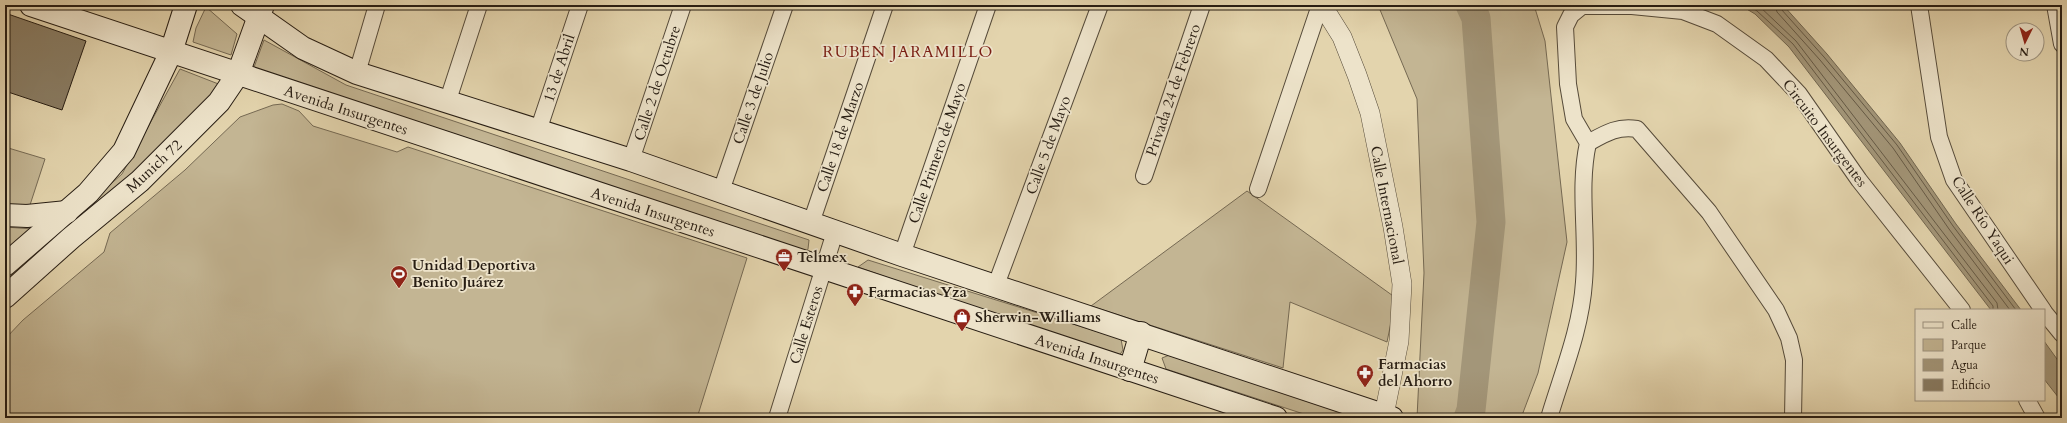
<svg xmlns="http://www.w3.org/2000/svg" width="2067" height="423" viewBox="0 0 2067 423" font-family="Cardo,serif">
	<style>
		.green { fill: #c3b593; stroke: #756953 }
		.water { fill: #a39679; stroke: #716650 }
		.lines { fill: none; stroke-linecap: round; stroke-linejoin: round }
		.shore { stroke: #655a46; stroke-width: 1 }
		.river { stroke: #a39679; stroke-width: 29 }
		.building { fill: #897c63; stroke: #271d13 }
		.minor-casing { stroke: #564b3a; stroke-width: 18 }
		.tertiary-casing { stroke: #564b3a; stroke-width: 20 }
		.secondary-casing { stroke: #271d13; stroke-width: 24 }
		.minor { stroke: #ede3ca; stroke-width: 16 }
		.tertiary { stroke: #ede3ca; stroke-width: 19 }
		.secondary { stroke: #ede3ca; stroke-width: 22 }
		.labels { text-anchor: middle; dominant-baseline: central; stroke-width: 3.5; stroke-linejoin: round; paint-order: stroke }
		.street-label { font-size: 15px; fill: #271d13; stroke: #ede3ca }
		.poi-label { font-size: 15px; font-weight: bold; fill: #271d13; stroke: #ede3ca; text-anchor: start }
		.neighbourhood-label { font-size: 16px; letter-spacing: 1px; fill: #7a1f14; stroke: #ede3ca }
	</style>
	<rect width="100%" height="100%" fill="#e3d4ad"/>
	<filter id="stains"><feTurbulence type="fractalNoise" baseFrequency=".005" numOctaves="4"/><feColorMatrix values="0 0 0 0 .2 0 0 0 0 .09 0 0 0 0 .02 0 0 0 .5 -.17"/></filter>
	<radialGradient id="worn" r=".72"><stop offset=".6" stop-color="#630" stop-opacity="0"/><stop offset="1" stop-color="#630" stop-opacity=".3"/></radialGradient>
	<g class="green">
		<path d="M1378 5H1534L1545 41 1567 242 1538 373 1521 418H1417L1424 273 1417 99Z"/>
		<path d="M206 7 237 34 231 55 193 42 196 28Z"/>
		<path d="M264 40 346 85 809 240 808 249 803 258 253 70Z"/>
		<path d="M180 69 221 85 153 159 5 289V278L122 174Z"/>
		<path d="M282 104 299 111 313 126 397 152 408 147 747 258 697 418H5V339L23 320 104 252 110 233 185 170 240 117 273 105Z"/>
		<path d="M5 147 45 159 29 208H5Z"/>
		<path d="M1247 191 1396 298 1387 342 1290 302 1283 368 1091 306Z"/>
		<path d="M5 227 33 229 5 255Z"/>
		<path d="M868 260 1121 339 1123 350 1117 359 858 267Z"/>
		<path d="M1172 354 1363 418H1316L1166 369 1162 358Z"/>
	</g>
	<g class="water">
		<path d="M1740 5H1783L1827 54 1900 143 1956 224 2021 310H1991L1789 47 1755 14Z"/>
		<path d="M2044 341 2062 366V402L2044 379Z"/>
	</g>
	<g class="lines">
		<g class="shore">
			<path d="M1748 5 1757 11 1793 44 1993 306V310"/>
			<path d="M1758 5 1796 41 1997 303 1998 310"/>
			<path d="M1775 5 1777 12 1820 60 1893 148 1949 229 2010 310"/>
			<path d="M1780 5 1781 9 1824 57 1897 145 1953 226 2016 310"/>
		</g>
		<path class="river" d="M1468 418 1471 410 1491 222 1476 18 1470 5"/>
	</g>
	<path class="building" d="M5 13 86 41 62 110 5 91Z"/>
	<g class="lines">
		<defs>
			<g id="minor">
				<path d="M1919 5 1939 137 1954 180 2043 310"/>
				<path d="M2055 5 2062 44"/>
				<path d="M357 73 377 5"/>
				<path d="M447 103 479 5"/>
				<path d="M538 131 580 5"/>
				<path d="M1588 143C1606 133 1617 126 1637 129L1709 212 1776 310 1789 338 1794 360 1793 418"/>
				<path d="M631 160 683 5"/>
				<path d="M1144 176 1202 5"/>
				<path d="M1258 189 1320 5"/>
				<path d="M721 191 785 5"/>
				<path d="M811 223 885 5"/>
				<path d="M902 255 988 5"/>
				<path d="M996 285 1100 5"/>
				<path d="M2044 312 2062 334"/>
				<path d="M2027 400 2037 418"/>
				<path d="M777 418 835 232"/>
				<path d="M1549 418C1562 374 1581 329 1584 282 1588 236 1578 188 1588 143L1574 119 1568 84 1565 27 1571 15 1582 6H1632L1683 11 1717 24 1766 59 1799 94 1859 180 1962 310"/>
			</g>
			<path id="tertiary" d="M1322 5 1342 37 1357 75 1370 113 1393 227 1402 284 1399 341 1384 415"/>
			<g id="secondary">
				<path d="M31 5 1276 418"/>
				<path d="M242 5 303 48 357 73 631 160 902 255 1392 418"/>
				<path d="M5 215 27 216 67 212"/>
				<path d="M5 265 88 193 124 151 171 52 186 5"/>
				<path d="M5 297 71 238 140 181 219 102 238 74 263 5"/>
				<path d="M1130 370 1141 333"/>
			</g>
		</defs>
		<use href="#minor" class="minor-casing"/>
		<use href="#tertiary" class="tertiary-casing"/>
		<use href="#secondary" class="secondary-casing"/>
		<use href="#minor" class="minor"/>
		<use href="#tertiary" class="tertiary"/>
		<use href="#secondary" class="secondary"/>
	</g>
	<defs>
		<symbol id="office-pin" viewBox="-11 -11 22 30"><path d="M0 17L-7.5 6A9.5 9.5 0 1 1 7.5 6Z" fill="#8f2418" stroke="#ede3ca"/><path d="M-6-3h4V-5.5h4V-3h4V5H-6ZM-1-4.5V-3h2v-1.5ZM-6 0V1H6V0Z" fill="#fff"/></symbol>
		<symbol id="stadium-pin" viewBox="-11 -11 22 30"><path d="M0 17L-7.5 6A9.5 9.5 0 1 1 7.5 6Z" fill="#8f2418" stroke="#ede3ca"/><path d="M0-5a6.5 5 0 1 0 0 10a6.5 5 0 1 0 0-10ZM-3.5-1.8h7v3.6h-7Z" fill="#fff"/></symbol>
		<symbol id="pharmacy-pin" viewBox="-11 -11 22 30"><path d="M0 17L-7.5 6A9.5 9.5 0 1 1 7.5 6Z" fill="#8f2418" stroke="#ede3ca"/><path d="M-2-6h4v4h4v4h-4v4h-4v-4h-4v-4h4Z" fill="#fff"/></symbol>
		<symbol id="shop-pin" viewBox="-11 -11 22 30"><path d="M0 17L-7.5 6A9.5 9.5 0 1 1 7.5 6Z" fill="#8f2418" stroke="#ede3ca"/><path d="M-5-2.5h2.3a2.7 3.5 0 0 1 5.4 0H5L5.5 6h-11ZM-1.5-2.5h3a1.5 2.3 0 0 0-3 0Z" fill="#fff"/></symbol>
	</defs>
	<g fill-rule="evenodd">
		<use href="#office-pin" x="774" y="247" width="20" height="27"/>
		<use href="#stadium-pin" x="389" y="264" width="20" height="27"/>
		<use href="#pharmacy-pin" x="845" y="282" width="20" height="27"/>
		<use href="#shop-pin" x="952" y="307" width="20" height="27"/>
		<use href="#pharmacy-pin" x="1355" y="363" width="20" height="27"/>
	</g>
	<g class="labels">
		<g class="street-label">
			<text transform="translate(559 68) rotate(-72)">13 de Abril</text>
			<text transform="translate(657 83) rotate(-72)">Calle 2 de Octubre</text>
			<text transform="translate(1173 90) rotate(-71)">Privada 24 de Febrero</text>
			<text transform="translate(753 98) rotate(-71)">Calle 3 de Julio</text>
			<text transform="translate(346 110) rotate(18)">Avenida Insurgentes</text>
			<text transform="translate(1825 133) rotate(53)">Circuito Insurgentes</text>
			<text transform="translate(840 137) rotate(-71)">Calle 18 de Marzo</text>
			<text transform="translate(1048 145) rotate(-70)">Calle 5 de Mayo</text>
			<text transform="translate(937 153) rotate(-71)">Calle Primero de Mayo</text>
			<text transform="translate(154 166) rotate(-43)">Munich 72</text>
			<text transform="translate(1387 205) rotate(79)">Calle Internacional</text>
			<text transform="translate(653 212) rotate(18)">Avenida Insurgentes</text>
			<text transform="translate(1983 220) rotate(57)">Calle Río Yaqui</text>
			<text transform="translate(806 325) rotate(-73)">Calle Esteros</text>
			<text transform="translate(1097 359) rotate(18)">Avenida Insurgentes</text>
		</g>
		<g class="poi-label">
			<text x="797" y="257">Telmex</text>
			<text x="412" y="265">Unidad Deportiva<tspan x="412" dy="17">Benito Juárez</tspan></text>
			<text x="868" y="292">Farmacias Yza</text>
			<text x="975" y="317">Sherwin-Williams</text>
			<text x="1378" y="364">Farmacias<tspan x="1378" dy="17">del Ahorro</tspan></text>
		</g>
		<g class="neighbourhood-label">
			<text x="908" y="52">RUBEN JARAMILLO</text>
		</g>
	</g>
	<rect width="2067" height="423" fill="none" stroke="#e3d4ad" stroke-width="20"/>
	<rect x="6" y="6" width="2055" height="411" fill="none" stroke="#271d13" stroke-width="2"/>
	<rect x="10" y="10" width="2047" height="403" fill="none" stroke="#271d13"/>
	<rect x="1915" y="309" width="130" height="92" fill="#ede3ca" stroke="#9e9481"/>
	<rect x="1923" y="322" width="20" height="6" fill="#ede3ca" stroke="#9e9481"/>
	<text x="1951" y="329" font-size="12" fill="#271d13">Calle</text>
	<rect x="1923" y="339" width="20" height="12" fill="#c3b593" stroke="#9e9481"/>
	<text x="1951" y="349" font-size="12" fill="#271d13">Parque</text>
	<rect x="1923" y="359" width="20" height="12" fill="#a39679" stroke="#9e9481"/>
	<text x="1951" y="369" font-size="12" fill="#271d13">Agua</text>
	<rect x="1923" y="379" width="20" height="12" fill="#897c63" stroke="#9e9481"/>
	<text x="1951" y="389" font-size="12" fill="#271d13">Edificio</text>
	<g transform="translate(2025 42) rotate(185)"><circle r="19" fill="#ede3ca" stroke="#9e9481"/>
	<path d="M0-3L7 15L0 10L-7 15Z" fill="#8f2418"/>
	<text y="-6" font-size="11" font-weight="bold" text-anchor="middle" fill="#271d13">N</text>
	</g>
	<rect width="100%" height="100%" filter="url(#stains)"/>
	<rect width="100%" height="100%" fill="url(#worn)"/>
</svg>
